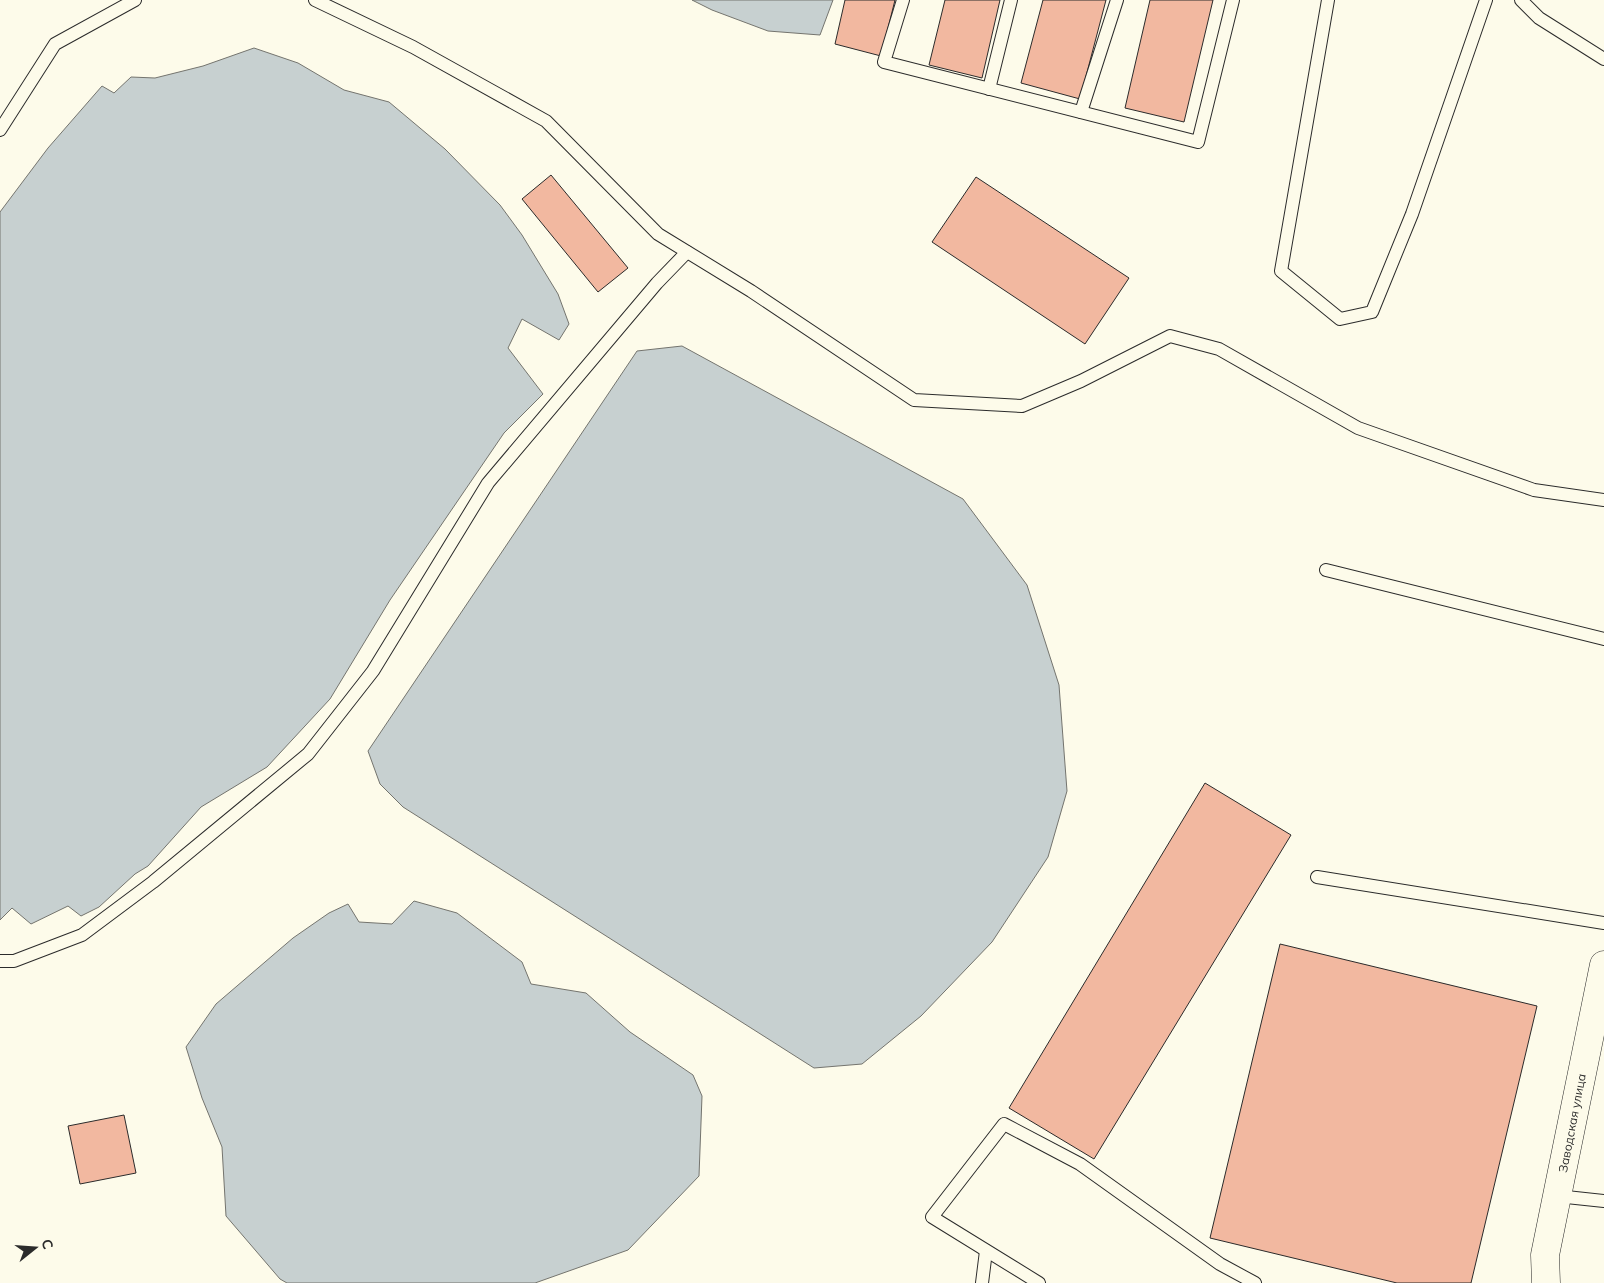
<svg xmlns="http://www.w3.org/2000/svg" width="1604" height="1283" viewBox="0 0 1604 1283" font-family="Mulish,sans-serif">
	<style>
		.water { fill: #c7d0d0; stroke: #74746e }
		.building { fill: #f2b8a0; stroke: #2b2b2b }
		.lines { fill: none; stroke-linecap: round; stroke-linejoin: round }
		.lane-casing { stroke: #2b2b2b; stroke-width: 14 }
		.secondary-casing { stroke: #2b2b2b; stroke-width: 29 }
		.lane { stroke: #fdfbea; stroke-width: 12 }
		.secondary { stroke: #fdfbea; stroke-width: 28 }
		.labels { text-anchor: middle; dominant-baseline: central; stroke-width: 4; stroke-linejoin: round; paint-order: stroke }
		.street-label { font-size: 12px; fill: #2b2b2b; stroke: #fdfbea }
	</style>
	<rect width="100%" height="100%" fill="#fdfbea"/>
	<g class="water">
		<path d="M692 0H833L820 35 768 31 712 10Z"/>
		<path d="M254 48 298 63 344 90 389 102 445 149 500 205 522 235 558 294 569 324 559 340 522 319 508 348 543 394 504 433 390 600 330 699 267 767 201 807 148 866 135 874 99 907 81 916 68 906 31 924 12 908 0 920V212L48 148 102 86 114 93 131 77 155 78 203 66Z"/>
		<path d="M682 346 963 499 1027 585 1059 685 1067 791 1048 857 992 942 921 1016 862 1064 814 1068 403 807 380 784 368 751 637 351Z"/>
		<path d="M414 901 457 913 522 962 531 984 586 993 630 1032 693 1075 702 1096 699 1176 628 1250 535 1283H287L280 1279 226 1216 222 1147 202 1098 186 1047 216 1004 293 938 329 913 348 904 359 922 392 924Z"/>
	</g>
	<g class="building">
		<path d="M845 0H895L881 56 835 44Z"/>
		<path d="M945 0H1000L982 78 929 65Z"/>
		<path d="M1043 0H1106L1080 99 1021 83Z"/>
		<path d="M1150 0H1213L1184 122 1125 108Z"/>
		<path d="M551 175 628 268 598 292 522 199Z"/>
		<path d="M976 177 1129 278 1085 344 932 242Z"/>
		<path d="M1205 783 1291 835 1094 1159 1009 1108Z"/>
		<path d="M1280 944 1537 1006 1471 1283H1397L1210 1238Z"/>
		<path d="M124 1115 136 1173 80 1184 68 1126Z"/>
	</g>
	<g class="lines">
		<defs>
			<g id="lane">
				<path d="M315 0 413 47 546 121 658 234 751 291 914 400 1022 406 1081 381 1170 336 1219 349 1358 428 1534 490 1604 500"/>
				<path d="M903 0 884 62 1198 142 1233 0"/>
				<path d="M1328 0 1281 271 1340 319 1372 312 1412 214 1486 0"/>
				<path d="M1521 0 1539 18 1604 59"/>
				<path d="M989 89 1011 0"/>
				<path d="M1081 112 1117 0"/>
				<path d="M0 130 55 44 135 0"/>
				<path d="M1326 570 1604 639"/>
				<path d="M1317 877 1604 923"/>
				<path d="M0 961H14L82 935 153 882 308 754 373 671 488 483 657 283 687 252"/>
				<path d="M1557 1196 1604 1201"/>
				<path d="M982 1283 986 1251"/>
				<path d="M1039 1283 932 1217 1004 1124 1080 1164 1220 1264 1255 1283"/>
			</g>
			<path id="secondary" d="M1546 1283 1545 1255 1604 965"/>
		</defs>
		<use href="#lane" class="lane-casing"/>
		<use href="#secondary" class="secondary-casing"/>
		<use href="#lane" class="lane"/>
		<use href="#secondary" class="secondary"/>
	</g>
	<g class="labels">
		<g class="street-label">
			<text transform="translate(1572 1123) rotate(-79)">Заводская улица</text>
		</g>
	</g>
	<g transform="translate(35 1248) rotate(73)" stroke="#fdfbea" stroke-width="4" paint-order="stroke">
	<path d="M0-4L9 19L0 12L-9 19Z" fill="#2b2b2b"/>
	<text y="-8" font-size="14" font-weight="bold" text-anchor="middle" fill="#2b2b2b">С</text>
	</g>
</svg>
